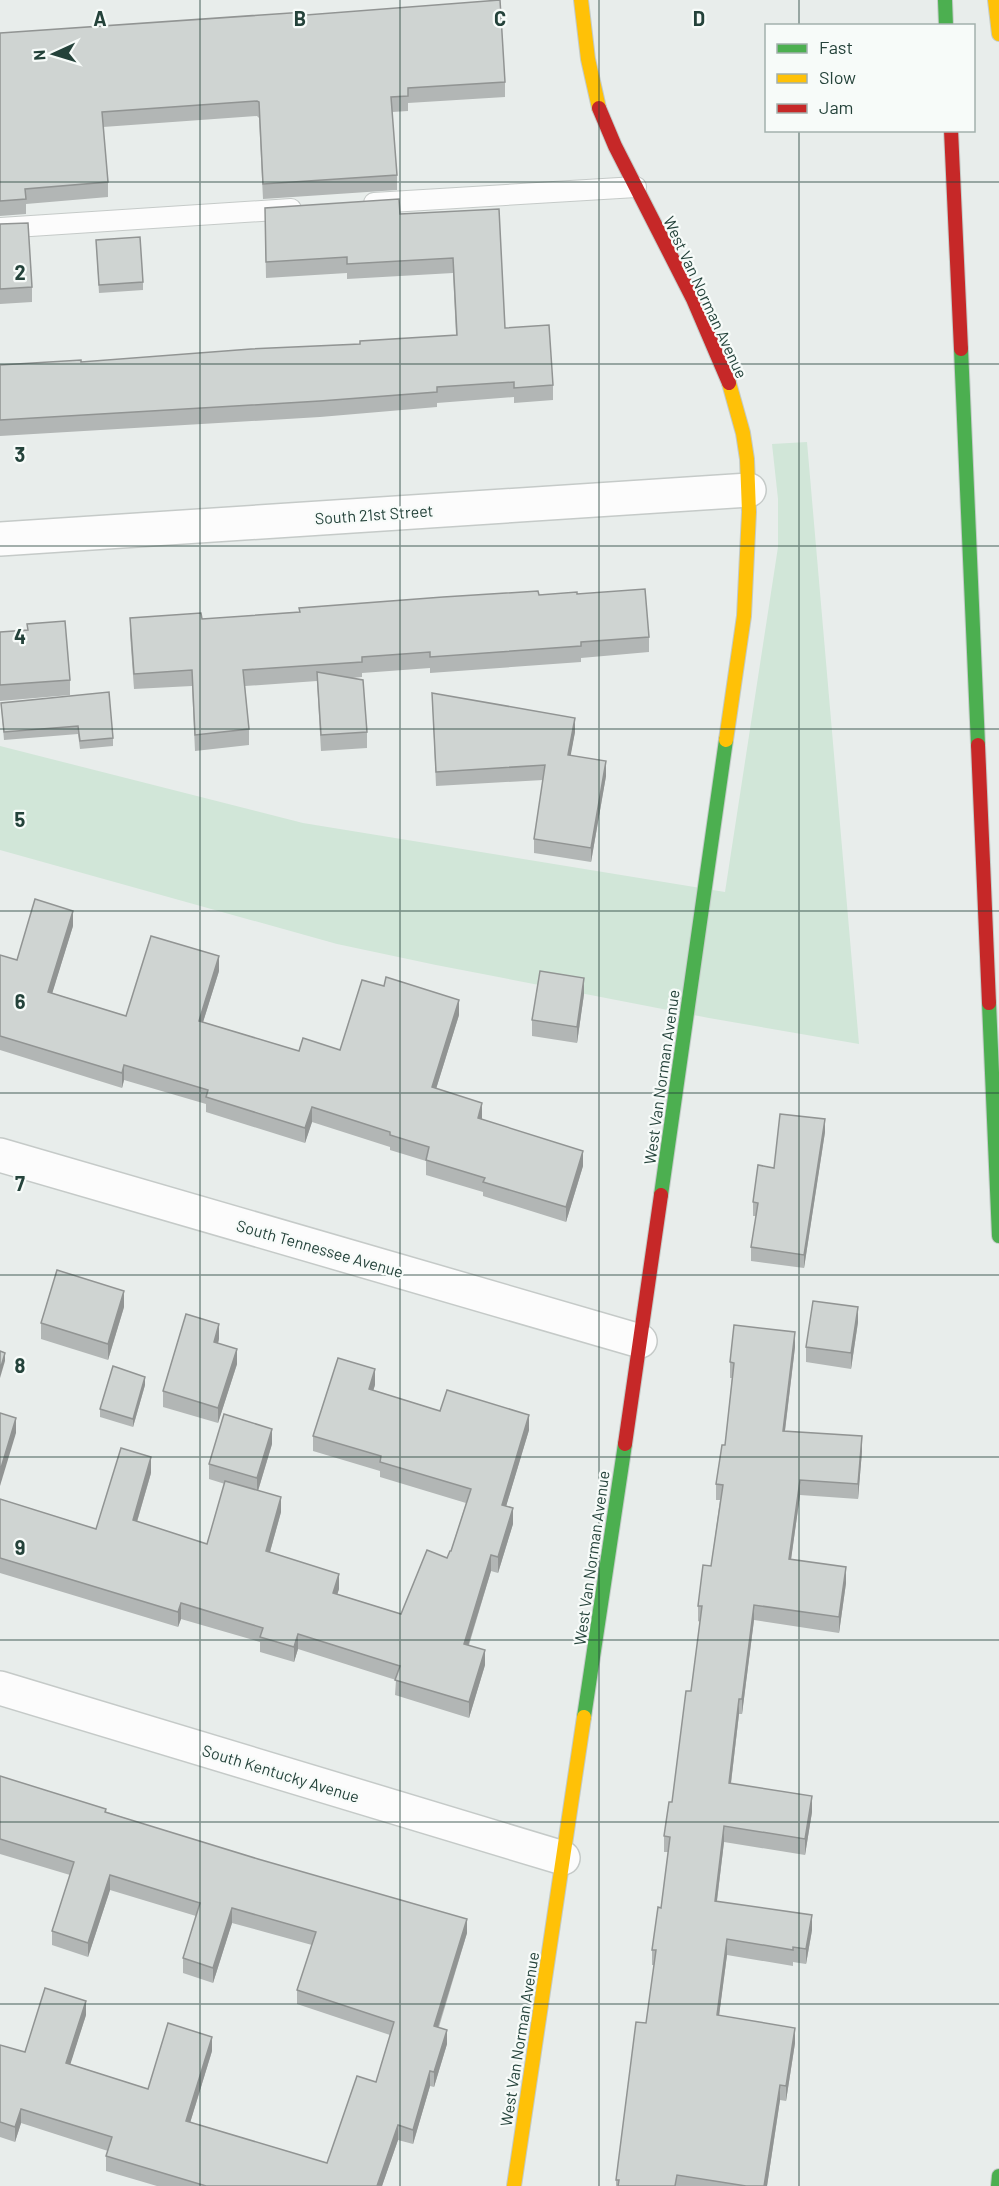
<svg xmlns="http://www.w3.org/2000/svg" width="999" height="2186" viewBox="0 0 999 2186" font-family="Barlow,sans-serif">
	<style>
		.green { fill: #d1e6d8 }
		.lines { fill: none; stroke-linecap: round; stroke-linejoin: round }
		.lane-casing { stroke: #c5cac8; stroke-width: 22 }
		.street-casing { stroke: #c5cac8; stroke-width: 36 }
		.fast-casing { stroke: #c3cbc8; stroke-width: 16 }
		.slow-casing { stroke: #c3cbc8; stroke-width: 16 }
		.jam-casing { stroke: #c3cbc8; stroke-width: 16 }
		.lane { stroke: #fcfcfc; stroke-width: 20 }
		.street { stroke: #fcfcfc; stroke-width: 33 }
		.fast { stroke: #4caf50; stroke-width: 14 }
		.slow { stroke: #ffc107; stroke-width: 14 }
		.jam { stroke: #c62828; stroke-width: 14 }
		.wall { fill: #b2b6b5 }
		.shaded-wall { fill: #919493 }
		.building { fill: #cfd4d2; stroke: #919493; stroke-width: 1.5 }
		.grid { fill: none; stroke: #24423a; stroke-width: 1.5; stroke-opacity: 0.55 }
		.labels { text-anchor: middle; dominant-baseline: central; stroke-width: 4.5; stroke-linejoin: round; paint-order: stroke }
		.street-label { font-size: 16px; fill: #24423a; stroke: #f7fbf9 }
		.grid-label { font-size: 20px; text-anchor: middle; font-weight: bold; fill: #24423a; stroke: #f7fbf9; stroke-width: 4.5; stroke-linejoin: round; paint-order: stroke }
	</style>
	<rect width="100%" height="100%" fill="#e8edeb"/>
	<path class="green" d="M807 442 859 1044 709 1018 436 965 337 944 0 850V746L303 823 725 892 778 547V499L772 444Z"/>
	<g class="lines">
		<defs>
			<g id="lane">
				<path d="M374 203 636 187"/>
				<path d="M0 228 291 209"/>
			</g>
			<g id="street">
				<path d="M0 539 749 490"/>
				<path d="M0 1155 640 1341"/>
				<path d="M0 1688 563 1858"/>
			</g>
			<g id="fast">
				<path d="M945 0 946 26"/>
				<path d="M961 349 978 745"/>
				<path d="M989 1003 999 1236"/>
				<path d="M661 1195 726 740"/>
				<path d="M584 1717 625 1444"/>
				<path d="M998 2186 999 2176"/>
			</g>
			<g id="slow">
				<path d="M581 0 588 59 599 108"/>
				<path d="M995 0 999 34"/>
				<path d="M726 740 744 616 749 512 747 459 743 433 729 383"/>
				<path d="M514 2186 584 1717"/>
			</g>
			<g id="jam">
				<path d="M599 108 615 146 693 299 729 383"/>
				<path d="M951 130 961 349"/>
				<path d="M978 745 989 1003"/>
				<path d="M625 1444 661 1195"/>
			</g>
		</defs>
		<use href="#lane" class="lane-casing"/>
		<use href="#street" class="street-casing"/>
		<use href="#fast" class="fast-casing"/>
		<use href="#slow" class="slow-casing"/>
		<use href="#jam" class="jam-casing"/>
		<use href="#lane" class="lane"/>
		<use href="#street" class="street"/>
		<use href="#fast" class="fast"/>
		<use href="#slow" class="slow"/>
		<use href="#jam" class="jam"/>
	</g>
	<g class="wall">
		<path d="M306 15 505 82V97L408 103V111L392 112 397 175V190L263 199 259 118 257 116 103 127 108 182V197L26 204V214L0 216V33Z"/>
		<path d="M499 209 505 328 553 385V400L514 403V397L437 403V407L320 417 0 436V365L81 362 360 344 456 335 453 273 347 279V273L266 278 265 223 400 214Z"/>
		<path d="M0 224 32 287V302L0 304Z"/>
		<path d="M96 240 143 282V290L99 293Z"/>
		<path d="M577 594 649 637V652L581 658V662L430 673V668L362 673V677L352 678 367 732V748L321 751 317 681 245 686 249 729V745L195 751 192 686 134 689 130 634V618L202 619 539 595Z"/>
		<path d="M27 630 70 680V695L0 701V632Z"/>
		<path d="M432 693 575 732 570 756 606 776 591 862 534 853V839L543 780 436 786Z"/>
		<path d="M1 703 113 738V746L80 749 78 734 4 740Z"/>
		<path d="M73 926 52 993 126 1016 219 971 203 1022 299 1051 340 1050 459 1015 436 1089 482 1118V1119L583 1166 566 1222 483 1196V1192L426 1175V1161L390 1150V1147L312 1122 305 1143 206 1112V1104L124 1080 122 1088 0 1050V955L17 960Z"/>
		<path d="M584 994 577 1043 532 1036V1020Z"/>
		<path d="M825 1132 804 1268 751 1261V1247L756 1216H753V1202L774 1168Z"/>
		<path d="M124 1307 108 1360 41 1339V1323Z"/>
		<path d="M858 1322 851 1369 806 1362V1347Z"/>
		<path d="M219 1339 218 1343 237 1364 218 1423 163 1407V1391Z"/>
		<path d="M795 1347 785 1431 862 1451 858 1499 800 1495 791 1559 846 1583 839 1633 754 1620 742 1714H739L731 1783 812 1812 805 1855 724 1842 717 1901 812 1930 806 1964 793 1962V1966L727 1955 719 2015 795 2043 786 2101 780 2100 767 2186H616V2180L646 2023 654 1965H652V1950L661 1908 668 1852H664V1836L672 1802 691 1691 700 1622 698 1621V1606L711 1566 720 1500H716V1484L725 1445 732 1378H730V1362Z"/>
		<path d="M145 1385 133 1427 100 1417V1409Z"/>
		<path d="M375 1385 373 1390 440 1411 529 1430 506 1506 513 1524 498 1573 491 1571 469 1645 485 1665 469 1718 395 1695 396 1680 298 1649 294 1662 260 1652V1642L181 1619 178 1627 0 1573V1499L96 1529 151 1473 137 1522 207 1544 225 1484 209 1479V1464L272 1444 258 1491 281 1512 270 1552 339 1589 337 1594 401 1614 447 1558 451 1551 466 1503 380 1477V1471L313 1451V1436Z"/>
		<path d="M0 1776 467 1933 439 2027 447 2044 434 2087 430 2086 413 2144 398 2140 382 2186H157L106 2171V2156L108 2151 21 2123 15 2142 0 2137V2045L25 2052 86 2015 70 2064 148 2089 212 2051 190 2123 327 2163 376 2082 390 2035 297 2004V1990L312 1945 232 1923 213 1983 183 1973V1958L196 1916 110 1890 88 1957 52 1945V1931L70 1875 0 1854Z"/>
	</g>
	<g class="shaded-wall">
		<path d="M575 718V732L568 770V755Z"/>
		<path d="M606 761V776L591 862V848Z"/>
		<path d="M73 911V926L48 1007V992Z"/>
		<path d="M219 956V971L199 1035V1021Z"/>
		<path d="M584 978V994L577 1043V1027Z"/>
		<path d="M459 1000V1015L432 1102V1087Z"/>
		<path d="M124 1065V1080L122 1088V1073Z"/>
		<path d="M482 1103V1118L478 1133V1118Z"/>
		<path d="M312 1107V1122L305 1143V1128Z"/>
		<path d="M825 1119V1132L804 1268V1255Z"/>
		<path d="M583 1151V1166L566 1222V1207Z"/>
		<path d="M124 1291V1307L108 1360V1344Z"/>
		<path d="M858 1307V1322L851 1369V1353Z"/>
		<path d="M219 1324V1339L214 1358V1342Z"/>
		<path d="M795 1332V1347L783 1446V1431Z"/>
		<path d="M237 1349V1364L218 1423V1408Z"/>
		<path d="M5 1353V1361L0 1378V1370Z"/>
		<path d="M375 1369V1385L369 1404V1389Z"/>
		<path d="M145 1377V1385L133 1427V1419Z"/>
		<path d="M529 1415V1430L502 1520V1505Z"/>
		<path d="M16 1418V1433L0 1486V1471Z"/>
		<path d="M272 1429V1444L257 1494V1478Z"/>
		<path d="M862 1436V1451L858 1499V1484Z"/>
		<path d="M151 1457V1473L133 1535V1520Z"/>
		<path d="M800 1480V1495L789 1574V1559Z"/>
		<path d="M281 1497V1512L266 1566V1551Z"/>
		<path d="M513 1508V1524L498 1573V1557Z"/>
		<path d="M491 1555V1571L464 1659V1644Z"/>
		<path d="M846 1567V1583L839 1633V1617Z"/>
		<path d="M339 1574V1589L333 1608V1593Z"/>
		<path d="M181 1603V1619L178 1627V1612Z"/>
		<path d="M754 1605V1620L742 1714V1699Z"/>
		<path d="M298 1634V1649L294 1662V1647Z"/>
		<path d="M485 1650V1665L469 1718V1702Z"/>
		<path d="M739 1699V1714L729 1799V1783Z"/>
		<path d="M812 1796V1812L805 1855V1839Z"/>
		<path d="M724 1826V1842L715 1916V1901Z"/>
		<path d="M110 1875V1890L88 1957V1943Z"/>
		<path d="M232 1908V1923L213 1983V1968Z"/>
		<path d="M812 1915V1930L806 1964V1949Z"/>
		<path d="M467 1919V1933L434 2040V2026Z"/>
		<path d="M727 1939V1955L717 2031V2015Z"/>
		<path d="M86 2001V2015L66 2078V2063Z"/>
		<path d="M795 2028V2043L786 2101V2086Z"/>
		<path d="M447 2030V2044L434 2087V2072Z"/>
		<path d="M212 2037V2051L186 2136V2121Z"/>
		<path d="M430 2071V2086L413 2144V2130Z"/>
		<path d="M780 2085V2100L767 2186H764Z"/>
		<path d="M21 2109V2123L15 2142V2127Z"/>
		<path d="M398 2125V2140L382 2186H377Z"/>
	</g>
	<g class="building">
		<path d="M500 0 505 82 408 88V96L391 97 397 175 263 184 259 102 257 101 102 112 108 182 25 189 26 199 0 201V33L305 12 306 15Z"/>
		<path d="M399 199 400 214 499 209 505 328 549 325 553 385 514 388V382L437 387V392L320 401 0 420V365L81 360V362L251 349 360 344V341L457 335 453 258 347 264V257L266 262 265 208Z"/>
		<path d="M28 223 32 287 0 289V224Z"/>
		<path d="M140 237 143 282 99 285 96 240Z"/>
		<path d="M645 589 649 637 581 642V646L430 657V652L362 657V662L243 670 249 729 195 735 192 670 134 674 130 618 201 613 202 619 300 612 299 608 443 597 538 591 539 595 577 592V594Z"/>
		<path d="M65 621 70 680 0 685V632L28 630 27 624Z"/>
		<path d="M317 672 363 680 367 732 321 735Z"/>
		<path d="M109 692 113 738 80 741 78 726 4 732 1 703Z"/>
		<path d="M432 693 575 718 568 755 606 761 591 848 534 839 545 765 436 772Z"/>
		<path d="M35 899 73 911 48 992 126 1016 151 936 219 956 199 1021 299 1051 303 1038 340 1050 362 980 384 986 386 977 459 1000 432 1087 482 1103 478 1118 583 1151 566 1207 483 1182 485 1178 426 1160 429 1147 390 1135V1132L312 1107 305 1128 206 1097 208 1090 124 1065 122 1073 0 1036V955L17 960Z"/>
		<path d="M540 971 584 978 577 1027 532 1020Z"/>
		<path d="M780 1114 825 1119 804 1255 751 1247 758 1203 753 1202 758 1165 774 1168Z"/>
		<path d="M57 1270 124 1291 108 1344 41 1323Z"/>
		<path d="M813 1301 858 1307 851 1353 806 1347Z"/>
		<path d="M186 1314 219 1324 214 1342 237 1349 218 1408 163 1391Z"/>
		<path d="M734 1325 795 1332 783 1431 862 1436 858 1484 800 1480 789 1559 846 1567 839 1617 754 1605 742 1699H739L729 1783 812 1796 805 1839 724 1826 715 1901 812 1915 806 1949 793 1947V1950L727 1939 717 2015 795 2028 786 2086 780 2085 764 2186H746L677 2175 675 2186H618L619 2180H616L636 2022 646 2023 656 1950H652L658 1907 661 1908 670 1837 664 1836 669 1802H672L686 1691H691L702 1606H698L703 1565 711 1566 723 1485 716 1484 722 1445H725L734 1363 730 1362Z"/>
		<path d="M0 1351 5 1353 0 1370Z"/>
		<path d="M338 1358 375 1369 369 1389 440 1411 447 1390 529 1415 502 1505 513 1508 498 1557 491 1555 464 1644 485 1650 469 1702 395 1680 400 1666 298 1634 294 1647 260 1637 263 1628 181 1603 178 1612 0 1558V1499L96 1529 121 1448 151 1457 133 1520 207 1544 225 1481 281 1497 266 1551 339 1574 333 1593 401 1614 427 1550 447 1558 450 1551H451L471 1489 380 1462 381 1456 313 1436Z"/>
		<path d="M113 1366 145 1377 133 1419 100 1409Z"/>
		<path d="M0 1413 16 1418 0 1471Z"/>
		<path d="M224 1414 272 1429 257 1478 209 1464Z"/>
		<path d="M0 1776 106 1809 105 1812 258 1859 467 1919 434 2026 447 2030 434 2072 430 2071 413 2130 398 2125 377 2186H206L106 2156 112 2137 21 2109 15 2127 0 2122V2045L25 2052 45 1988 86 2001 66 2063 148 2089 168 2023 212 2037 186 2121 327 2163 357 2076 376 2082 394 2022 297 1990 316 1932 232 1908 213 1968 183 1958 200 1903 110 1875 88 1943 52 1931 74 1862 0 1839Z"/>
	</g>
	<path class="grid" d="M200 0V2186M400 0V2186M599 0V2186M799 0V26M799 130V2186M0 182H999M0 364H999M0 546H999M0 729H999M0 911H999M0 1093H999M0 1275H999M0 1457H999M0 1640H999M0 1822H999M0 2004H999"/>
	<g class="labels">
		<g class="street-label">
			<text transform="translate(706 297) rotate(65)">West Van Norman Avenue</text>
			<text transform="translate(374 514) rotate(-4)">South 21st Street</text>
			<text transform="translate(661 1077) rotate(-82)">West Van Norman Avenue</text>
			<text transform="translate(320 1248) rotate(16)">South Tennessee Avenue</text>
			<text transform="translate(591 1558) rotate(-82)">West Van Norman Avenue</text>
			<text transform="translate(281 1773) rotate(17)">South Kentucky Avenue</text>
			<text transform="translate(519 2039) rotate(-81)">West Van Norman Avenue</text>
		</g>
	</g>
	<g class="grid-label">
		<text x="100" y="26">A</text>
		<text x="300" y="26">B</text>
		<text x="500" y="26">C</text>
		<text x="699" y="26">D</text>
		<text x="20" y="280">2</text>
		<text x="20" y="462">3</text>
		<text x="20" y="644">4</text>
		<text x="20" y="827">5</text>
		<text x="20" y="1009">6</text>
		<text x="20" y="1191">7</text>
		<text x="20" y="1373">8</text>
		<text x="20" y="1555">9</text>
	</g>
	<rect x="765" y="24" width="210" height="108" fill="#f7fbf9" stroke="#a3b1ad" stroke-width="1.5"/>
	<rect x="777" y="44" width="30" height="9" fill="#4caf50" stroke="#a3b1ad" stroke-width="1.5"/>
	<text x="819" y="54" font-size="18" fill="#24423a">Fast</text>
	<rect x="777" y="74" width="30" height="9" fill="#ffc107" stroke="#a3b1ad" stroke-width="1.5"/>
	<text x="819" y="84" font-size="18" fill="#24423a">Slow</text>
	<rect x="777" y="104" width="30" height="9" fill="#c62828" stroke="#a3b1ad" stroke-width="1.5"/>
	<text x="819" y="114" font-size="18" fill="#24423a">Jam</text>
	<g transform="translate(54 54) rotate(266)" stroke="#f7fbf9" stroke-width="4.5" paint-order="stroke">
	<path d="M0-4.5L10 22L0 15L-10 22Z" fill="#24423a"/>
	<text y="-9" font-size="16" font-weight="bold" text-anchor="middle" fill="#24423a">N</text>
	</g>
</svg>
